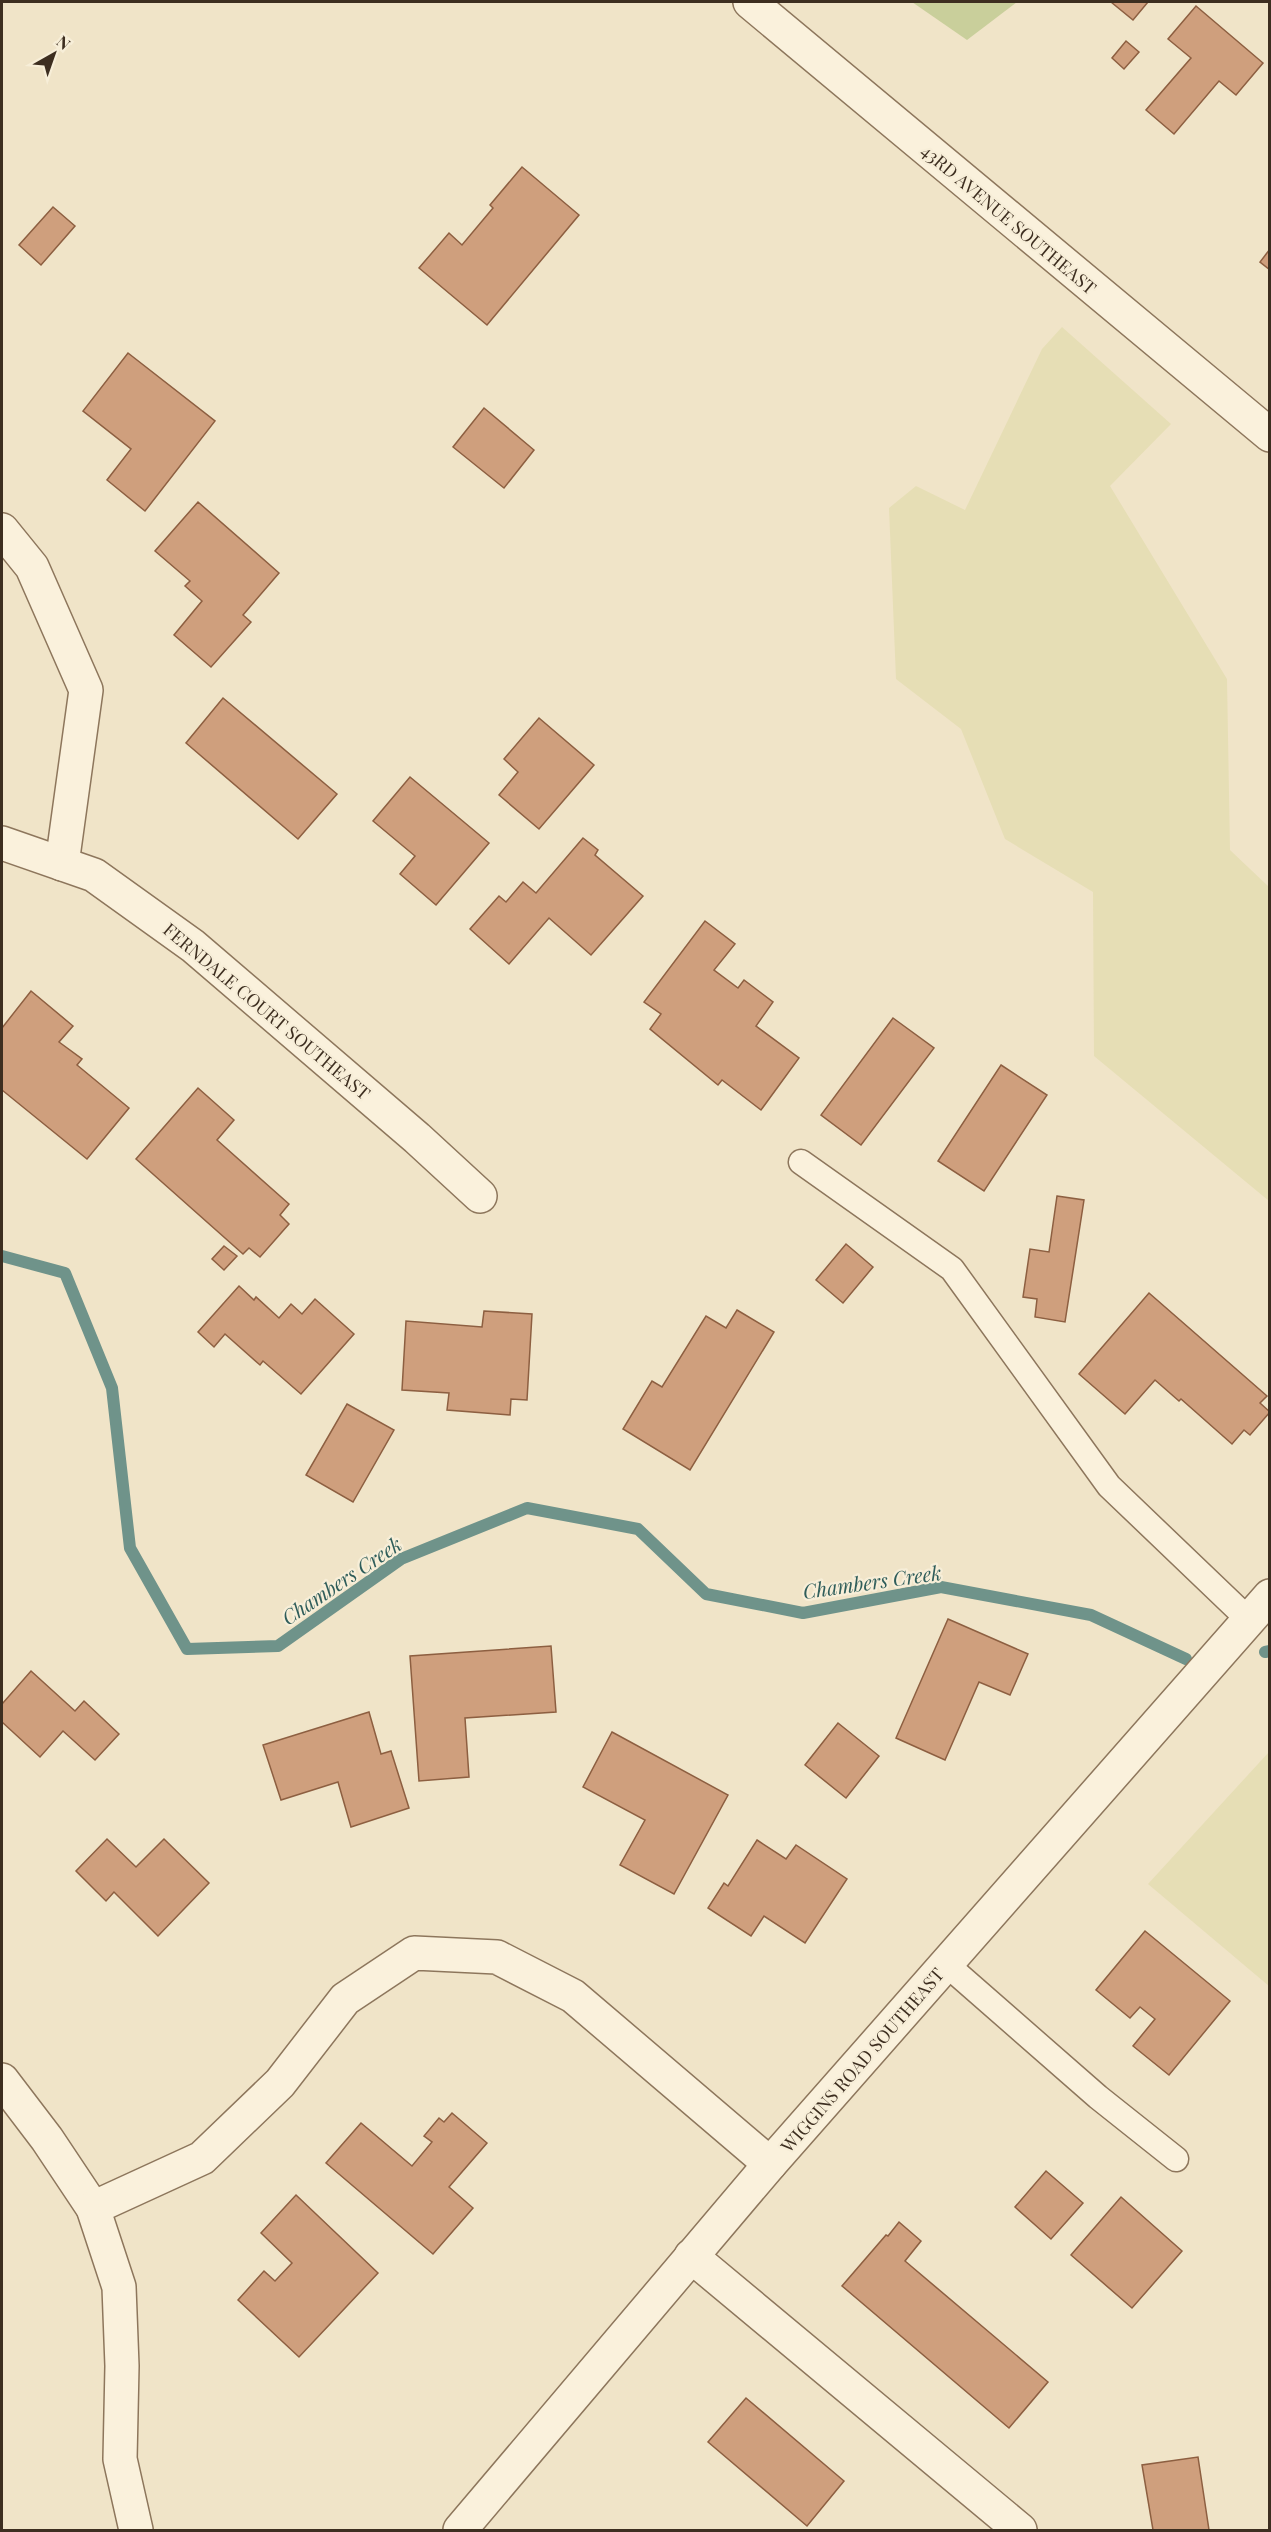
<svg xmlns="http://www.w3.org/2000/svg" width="1271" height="2532" viewBox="0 0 1271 2532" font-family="'Playfair Display',serif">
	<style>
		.farmland { fill: #e6deb5 }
		.green { fill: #c9cf9b }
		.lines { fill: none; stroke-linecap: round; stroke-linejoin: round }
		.stream { stroke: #6f938a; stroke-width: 12 }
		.building { fill: #cf9f7d; stroke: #8d5f41; stroke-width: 1.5 }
		.service-casing { stroke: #8d765c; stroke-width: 27 }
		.minor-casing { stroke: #8d765c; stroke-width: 36 }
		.tertiary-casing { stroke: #8d765c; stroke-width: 36 }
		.service { stroke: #faf1dc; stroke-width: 24 }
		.minor { stroke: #faf1dc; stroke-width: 33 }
		.tertiary { stroke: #faf1dc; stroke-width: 33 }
		.labels { text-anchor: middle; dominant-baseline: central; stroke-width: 4.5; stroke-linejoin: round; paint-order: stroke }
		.street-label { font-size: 18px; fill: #3d2e20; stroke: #f7eed8 }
		.water-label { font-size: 20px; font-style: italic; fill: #2f5d5a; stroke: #f7eed8 }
	</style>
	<rect width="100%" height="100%" fill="#f0e4c8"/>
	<g class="farmland">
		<path d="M1062 327 1171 424 1110 486 1227 679 1230 850 1269 887V1201L1094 1056 1093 892 1005 839 961 729 896 679 889 508 916 486 965 510 1042 349Z"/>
		<path d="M1269 1752V1986L1148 1884Z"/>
	</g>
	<path class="green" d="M912 2H1017L967 40Z"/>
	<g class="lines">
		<g class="stream">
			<path d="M2 1256 65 1273 112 1388 130 1548 187 1649 278 1646 401 1559 527 1508 638 1529 706 1594 803 1613 941 1587 1091 1615 1186 1659"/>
			<path d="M1265 1652 1270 1651"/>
		</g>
	</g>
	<g class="building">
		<path d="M1111 2H1148L1133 20Z"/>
		<path d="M1196 6 1263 63 1236 95 1219 81 1174 134 1146 110 1191 58 1168 39Z"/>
		<path d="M1126 41 1139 52 1124 69 1112 58Z"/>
		<path d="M522 167 579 215 487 325 419 268 449 233 462 245 493 208 490 205Z"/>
		<path d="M53 207 75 226 41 265 19 245Z"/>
		<path d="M1270 249V270L1260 262Z"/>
		<path d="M128 353 215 421 145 511 107 480 131 449 83 411Z"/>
		<path d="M484 408 534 450 504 488 453 447Z"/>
		<path d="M198 502 279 573 243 615 251 622 211 667 174 635 202 601 185 586 190 581 155 551Z"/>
		<path d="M223 698 337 794 298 839 186 743Z"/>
		<path d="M539 718 594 765 539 829 499 795 518 772 504 759Z"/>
		<path d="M410 777 489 843 436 905 400 874 415 856 373 821Z"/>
		<path d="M583 838 598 850 595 855 643 896 591 955 549 918 509 964 470 929 499 896 506 902 523 882 536 893Z"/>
		<path d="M705 921 735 944 714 970 738 988 744 980 773 1002 756 1026 799 1058 761 1110 722 1080 718 1085 650 1029 661 1014 644 1002Z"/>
		<path d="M31 991 73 1026 59 1042 82 1059 77 1065 129 1108 87 1159 2 1090V1028Z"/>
		<path d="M893 1018 934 1048 861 1145 821 1115Z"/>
		<path d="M1001 1065 1047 1095 984 1191 938 1161Z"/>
		<path d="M198 1088 234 1120 217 1140 289 1204 280 1215 289 1224 260 1257 249 1248 243 1254 136 1159Z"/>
		<path d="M1057 1196 1084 1200 1065 1322 1035 1317 1037 1299 1023 1297 1030 1249 1049 1252Z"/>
		<path d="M846 1244 873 1267 843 1303 816 1280Z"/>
		<path d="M224 1246 237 1256 224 1270 212 1259Z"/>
		<path d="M239 1286 254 1300 256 1297 279 1318 291 1304 302 1314 315 1299 354 1334 301 1394 263 1361 260 1365 225 1334 214 1347 198 1332Z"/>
		<path d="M1149 1293 1267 1396 1260 1403 1270 1412 1250 1435 1244 1430 1232 1444 1181 1399 1179 1401 1155 1380 1125 1414 1079 1374Z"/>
		<path d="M737 1310 774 1332 690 1470 623 1429 652 1381 662 1387 706 1316 726 1328Z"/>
		<path d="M484 1311 532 1314 527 1400 511 1399 510 1415 447 1410 449 1393 402 1390 406 1321 482 1327Z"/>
		<path d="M347 1404 394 1430 353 1502 306 1475Z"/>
		<path d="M948 1619 1028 1654 1010 1695 979 1682 945 1760 896 1738Z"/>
		<path d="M551 1646 556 1712 465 1718 469 1777 419 1781 410 1656Z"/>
		<path d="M31 1671 75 1711 84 1701 119 1734 95 1760 63 1731 40 1757 2 1722V1704Z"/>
		<path d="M369 1712 381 1754 391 1751 409 1808 351 1827 338 1782 281 1800 263 1745Z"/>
		<path d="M838 1723 879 1756 846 1798 805 1765Z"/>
		<path d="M612 1732 728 1795 674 1894 620 1865 645 1820 583 1787Z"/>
		<path d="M107 1839 136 1867 164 1839 209 1883 158 1936 114 1892 106 1901 76 1871Z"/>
		<path d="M757 1840 786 1859 796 1845 847 1879 805 1943 764 1916 751 1936 708 1908 724 1883 728 1886Z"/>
		<path d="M1145 1931 1230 2001 1169 2075 1133 2046 1155 2019 1140 2007 1130 2018 1096 1990Z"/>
		<path d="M452 2113 487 2143 449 2187 473 2208 433 2254 326 2163 361 2123 412 2166 432 2142 424 2136 439 2118 444 2122Z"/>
		<path d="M1046 2171 1083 2203 1051 2239 1015 2207Z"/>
		<path d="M296 2195 378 2273 299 2357 238 2300 264 2271 275 2281 292 2263 261 2233Z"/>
		<path d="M1121 2197 1182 2251 1132 2308 1071 2255Z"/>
		<path d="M899 2222 921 2241 905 2261 1048 2382 1009 2428 842 2286 886 2235 888 2236Z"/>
		<path d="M746 2398 844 2481 807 2526 708 2442Z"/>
		<path d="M1198 2457 1209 2530H1153L1142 2465Z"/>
	</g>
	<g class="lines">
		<defs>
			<g id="service">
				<path d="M801 1162 952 1269 1109 1486 1249 1620"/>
				<path d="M946 1964 1098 2097 1176 2159"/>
			</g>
			<g id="minor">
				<path d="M750 2 1270 435"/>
				<path d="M2 530 32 567 86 690 62 864"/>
				<path d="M2 843 94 875 193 946 417 1138 480 1196"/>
				<path d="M2 2080 47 2139 93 2208 119 2287 122 2366 120 2459 136 2530"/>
				<path d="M93 2208 202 2158 280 2083 345 1999 414 1953 497 1957 573 1996 770 2164"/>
				<path d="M691 2256 1020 2530"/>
			</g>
			<path id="tertiary" d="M460 2530 770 2164 1270 1596"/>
		</defs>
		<use href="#service" class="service-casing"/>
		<use href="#minor" class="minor-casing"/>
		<use href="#tertiary" class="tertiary-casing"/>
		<use href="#service" class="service"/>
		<use href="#minor" class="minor"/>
		<use href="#tertiary" class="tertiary"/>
	</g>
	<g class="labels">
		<g class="street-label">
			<text transform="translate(1009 219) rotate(40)">43RD AVENUE SOUTHEAST</text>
			<text transform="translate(267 1011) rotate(40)">FERNDALE COURT SOUTHEAST</text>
			<text transform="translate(862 2060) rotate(-49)">WIGGINS ROAD SOUTHEAST</text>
		</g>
		<g class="water-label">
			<text transform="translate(341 1580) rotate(-34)">Chambers Creek</text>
			<text transform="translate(872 1581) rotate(-8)">Chambers Creek</text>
		</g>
	</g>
	<rect width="1271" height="2532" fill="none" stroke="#3d2e20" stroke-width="6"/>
	<g transform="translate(54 54) rotate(40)" stroke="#f7eed8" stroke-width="4.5" paint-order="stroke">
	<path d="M0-4.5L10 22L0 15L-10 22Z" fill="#3d2e20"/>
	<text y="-9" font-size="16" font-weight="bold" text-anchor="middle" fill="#3d2e20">N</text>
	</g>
</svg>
